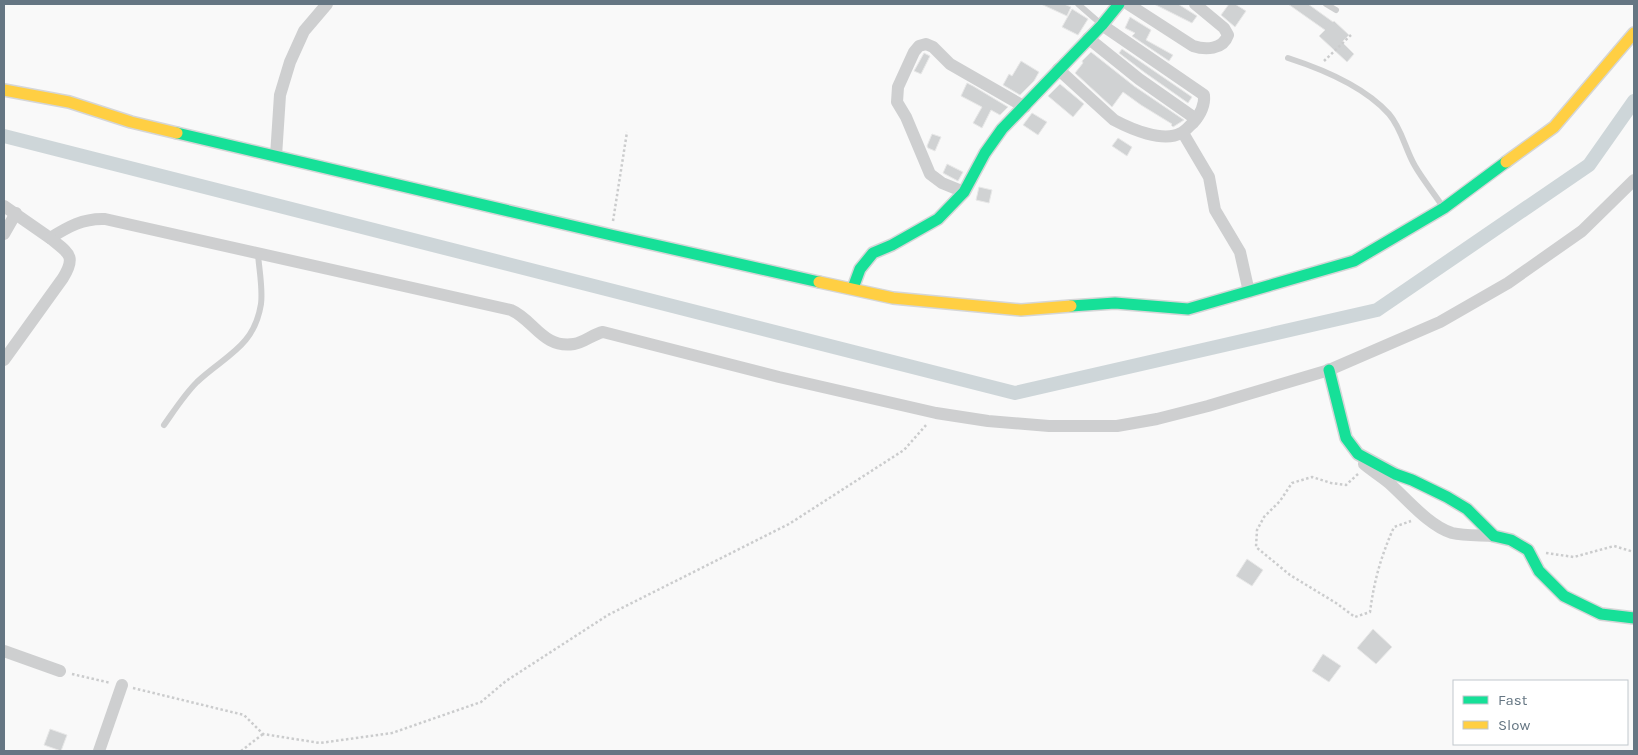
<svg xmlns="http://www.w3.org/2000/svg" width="1638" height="755" viewBox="0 0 1638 755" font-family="Karla,sans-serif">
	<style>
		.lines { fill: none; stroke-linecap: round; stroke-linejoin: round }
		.canal { stroke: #ced6d9; stroke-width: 14 }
		.building { fill: #d0d2d3; stroke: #e8e8e8 }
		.fast-casing { stroke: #d5d6d7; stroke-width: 14 }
		.slow-casing { stroke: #d5d6d7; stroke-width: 14 }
		.path { stroke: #cbcccd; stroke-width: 2.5; stroke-dasharray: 2.5 2.5; stroke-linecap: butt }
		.lane { stroke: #cecfd0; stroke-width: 6 }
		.street { stroke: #cecfd0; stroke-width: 12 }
		.fast { stroke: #16e098; stroke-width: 11 }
		.slow { stroke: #ffcf43; stroke-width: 11 }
	</style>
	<rect width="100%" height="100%" fill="#f9f9f9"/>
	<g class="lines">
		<path class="canal" d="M4 136 1015 393 1377 310 1589 165 1634 101"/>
	</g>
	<g class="building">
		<path d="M1041 4H1064L1071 7 1067 16Z"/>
		<path d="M1154 4H1178L1197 16 1192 23Z"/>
		<path d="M1229 4H1235L1246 11 1235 27 1221 15Z"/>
		<path d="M1288 4H1308L1333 22 1334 21 1349 35 1342 42 1354 54 1347 62 1319 36 1325 30Z"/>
		<path d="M1072 9 1088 19 1078 35 1062 27Z"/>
		<path d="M1130 17 1151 30 1146 40 1173 55 1169 61 1132 36 1135 33 1125 28Z"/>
		<path d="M1122 49 1192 97 1188 103 1144 72 1119 53Z"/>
		<path d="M1091 52 1134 86 1184 120 1173 127 1171 125 1172 124 1141 105 1123 92 1112 107 1075 73 1083 63 1082 61Z"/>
		<path d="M924 53 930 56 921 74 914 71Z"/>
		<path d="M1021 61 1039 72 1034 81 1020 95 1003 85 1009 74 1012 76Z"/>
		<path d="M967 83 973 86 1008 107 1000 115 991 110 982 128 973 123 982 107 961 96Z"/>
		<path d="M1060 84 1084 104 1073 117 1048 96Z"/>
		<path d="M1032 113 1047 122 1038 135 1023 125Z"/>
		<path d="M932 134 941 137 935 151 928 148 927 146Z"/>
		<path d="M1118 138 1132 147 1127 156 1112 146Z"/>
		<path d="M947 164 963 172 958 181 943 173Z"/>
		<path d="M979 187 992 190 989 203 976 200Z"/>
		<path d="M1247 559 1263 570 1252 586 1236 576Z"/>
		<path d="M1373 629 1392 647 1376 664 1357 648Z"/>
		<path d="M1323 654 1341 666 1329 682 1312 671Z"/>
		<path d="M50 729 67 735 61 751 44 745Z"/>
	</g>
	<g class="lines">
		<defs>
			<g id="fast">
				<path d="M177 133 611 235 819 282"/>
				<path d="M853 288 860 269 873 253 892 245 938 219 964 192 985 153 1002 129 1102 25 1119 4"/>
				<path d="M1071 306 1115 303 1188 309 1354 261 1444 208 1506 162"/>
				<path d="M1329 370 1346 438 1358 454 1395 474 1412 480 1447 497 1467 509 1494 536 1511 540 1528 550 1539 571 1564 596 1601 614 1634 618"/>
			</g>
			<g id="slow">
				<path d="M4 90 69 102 131 122 177 133"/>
				<path d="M1506 162 1554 127 1634 33"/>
				<path d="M819 282 893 298 1021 310 1071 306"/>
			</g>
		</defs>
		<use href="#fast" class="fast-casing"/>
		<use href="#slow" class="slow-casing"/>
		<g class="path">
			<path d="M1324 61 1351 35"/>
			<path d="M613 221 627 132"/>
			<path d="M1358 474 1346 485 1331 483 1312 477 1292 483 1280 501 1264 517 1257 530 1256 547 1290 575 1336 603 1355 617 1370 612C1374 581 1381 556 1394 527L1411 521"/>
			<path d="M1546 553 1574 557 1614 546 1634 552"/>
			<path d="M72 674 111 683"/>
			<path d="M133 688 244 715 263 734 320 743 392 733 481 702 506 681 608 615 789 524 904 450 927 424"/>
			<path d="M241 751 263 734"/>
		</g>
		<g class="lane">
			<path d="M1078 4 1101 24"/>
			<path d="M1326 4 1336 10"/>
			<path d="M1288 58C1322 69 1364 86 1389 114 1402 129 1405 149 1415 166 1423 180 1434 193 1443 207"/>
			<path d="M164 425C174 411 184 395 197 382 226 355 254 347 261 304 263 288 259 269 258 254"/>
		</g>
		<g class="street">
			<path d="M1128 4 1193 46C1205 50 1223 50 1228 35L1224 28 1195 4"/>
			<path d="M1088 38 1139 79 1196 119"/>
			<path d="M1058 69 1114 120C1131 129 1163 143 1181 133 1186 131 1189 126 1193 123 1200 115 1205 105 1204 95L1102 25"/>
			<path d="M1183 133 1209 177 1215 210 1240 252 1249 292"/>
			<path d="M276 156 280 95 290 62 304 31 327 4"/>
			<path d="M964 192 942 183 930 174 906 117 897 102 898 87 914 52 919 46 926 44 933 47 950 64 1025 107"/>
			<path d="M4 206 50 238C68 227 83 218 105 219L511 310C534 320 543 349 574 344 585 342 593 334 603 332L779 377 936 413 988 421 1049 426H1117L1157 419 1208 406 1329 370 1440 322 1508 283 1582 231 1634 180"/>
			<path d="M4 234 16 213"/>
			<path d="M4 360 63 278C77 255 68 253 50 238"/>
			<path d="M1364 464C1372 471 1381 476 1389 483 1406 498 1429 526 1452 533 1465 536 1481 535 1494 536"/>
			<path d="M4 651 60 671"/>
			<path d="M99 751 122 685"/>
		</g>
		<use href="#fast" class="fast"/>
		<use href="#slow" class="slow"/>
	</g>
	<rect width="1638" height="755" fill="none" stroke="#657683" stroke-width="10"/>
	<rect x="1453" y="680" width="175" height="65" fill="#ffffff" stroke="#c1c8cd"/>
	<rect x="1463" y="696" width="25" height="8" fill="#16e098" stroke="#c1c8cd"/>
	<text x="1498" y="705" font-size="15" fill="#657683">Fast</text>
	<rect x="1463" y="721" width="25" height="8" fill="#ffcf43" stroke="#c1c8cd"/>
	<text x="1498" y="730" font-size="15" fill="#657683">Slow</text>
</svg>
